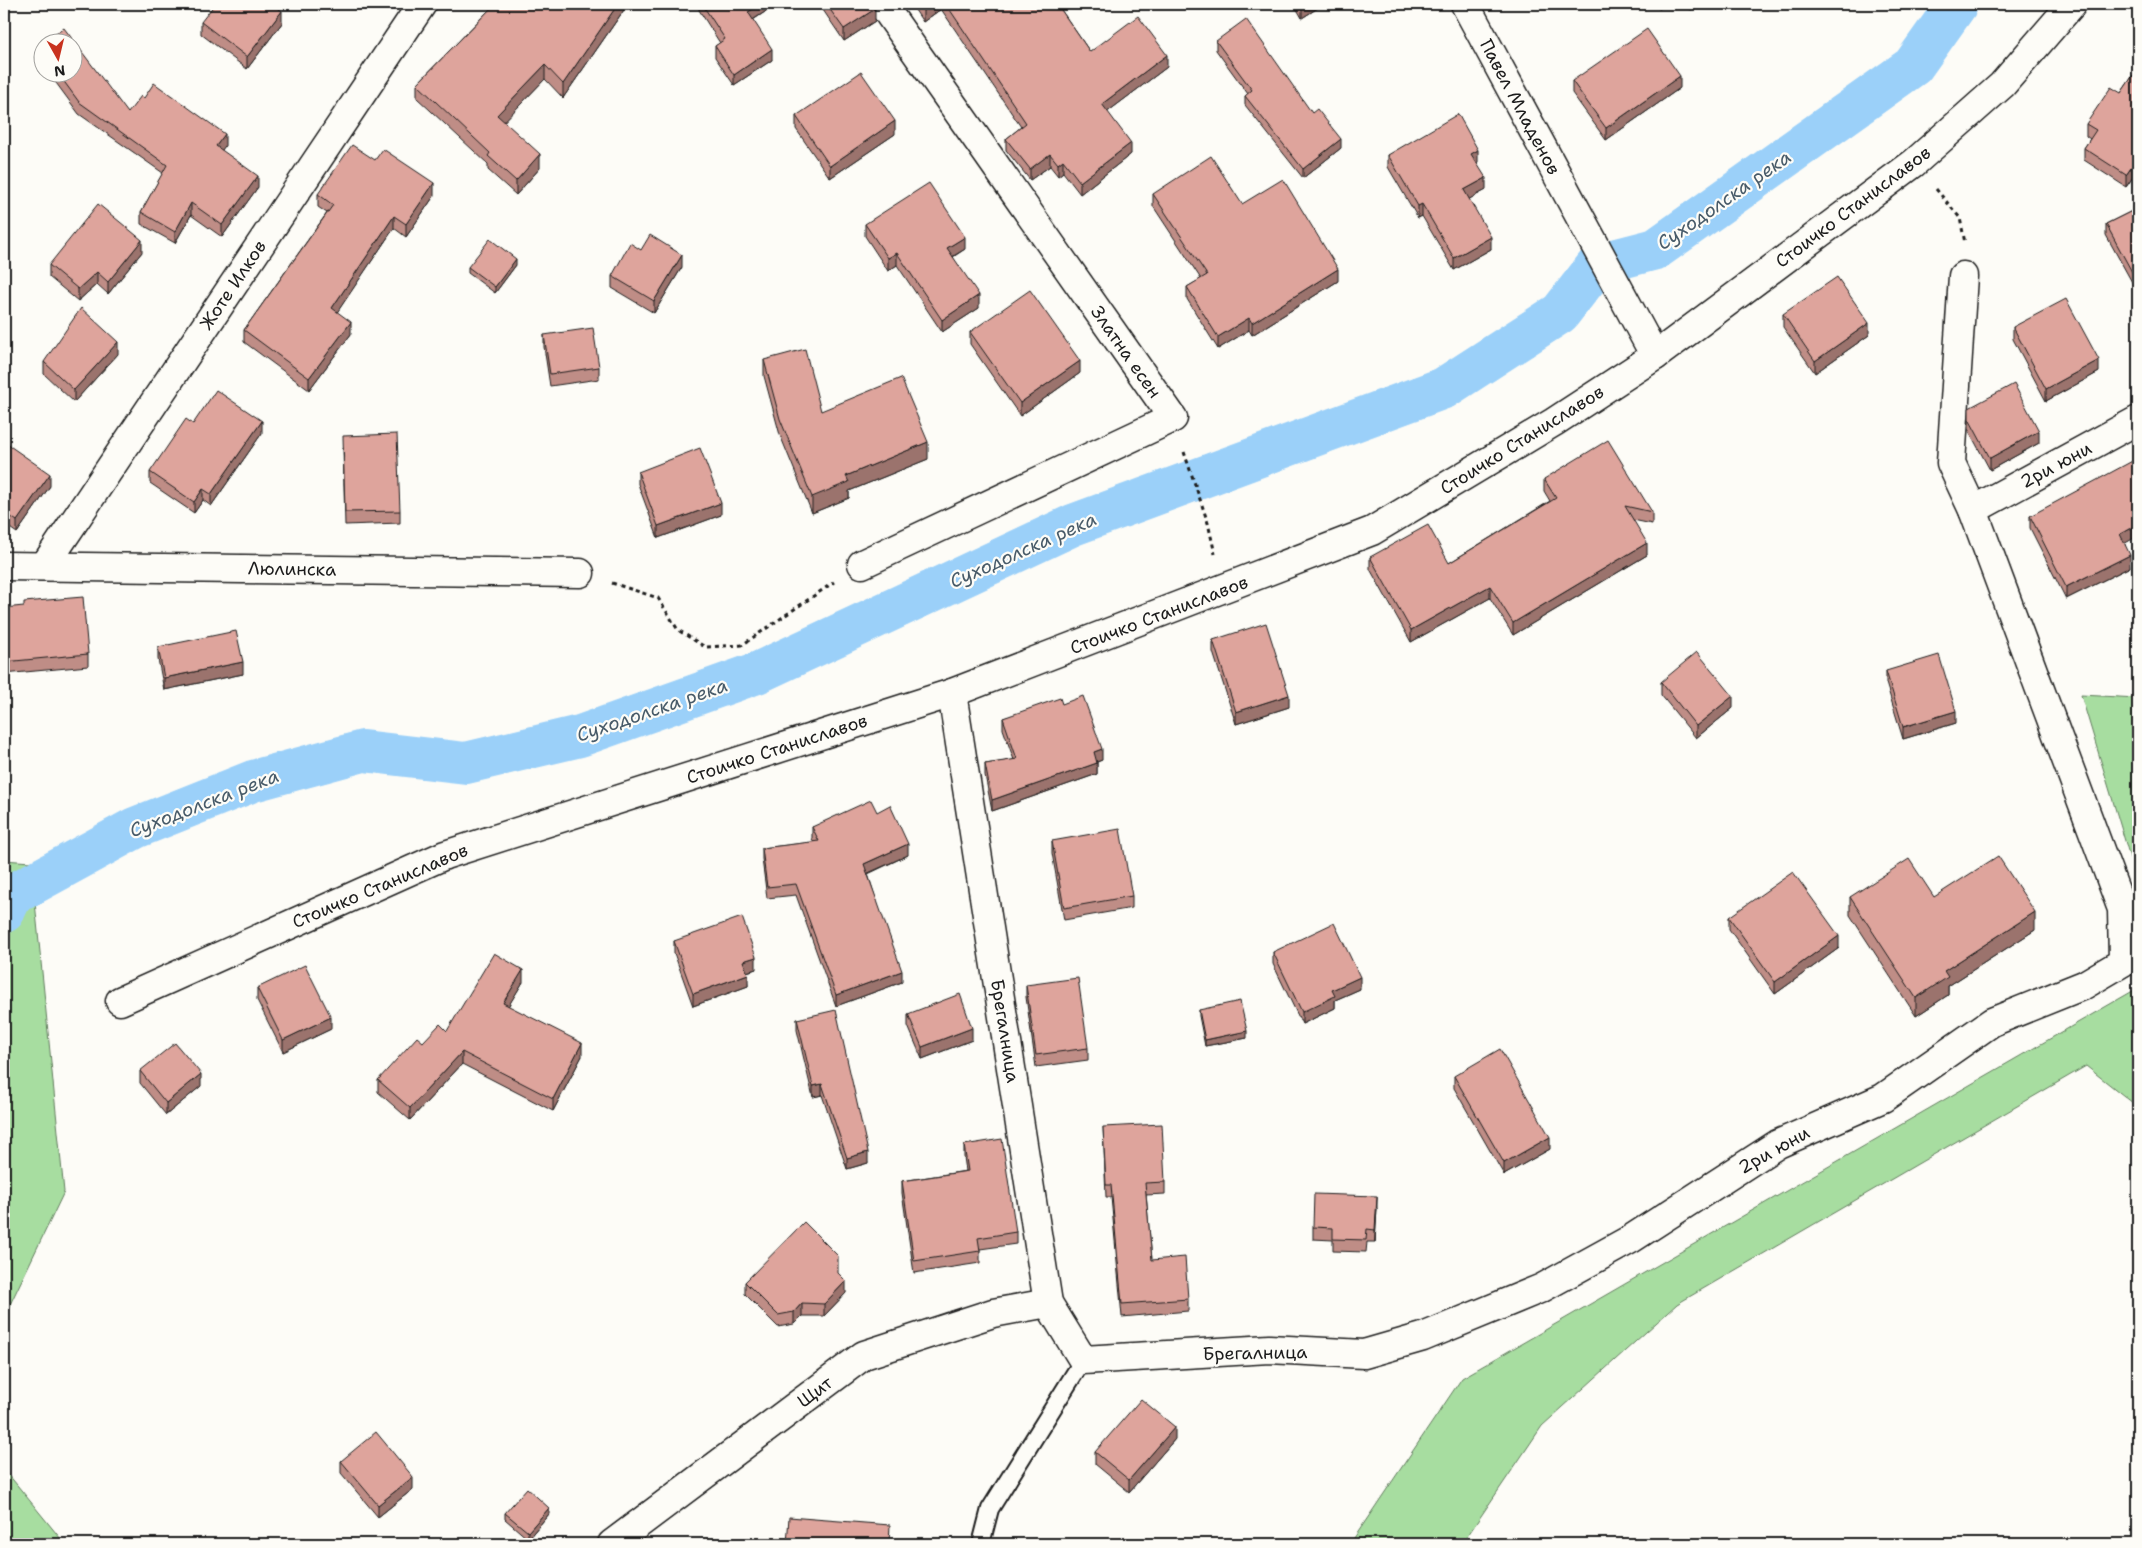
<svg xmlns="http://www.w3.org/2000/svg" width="2142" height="1548" viewBox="0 0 2142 1548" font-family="'Shantell Sans',sans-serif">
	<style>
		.green { fill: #a7dda0; stroke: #627c5e }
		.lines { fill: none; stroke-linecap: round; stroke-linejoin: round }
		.canal { stroke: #9bd0f9; stroke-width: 42 }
		.service-casing { stroke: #1c1c1c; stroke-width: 20 }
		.minor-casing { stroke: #1c1c1c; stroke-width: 31 }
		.path { stroke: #1c1c1c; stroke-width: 3; stroke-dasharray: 4 4; stroke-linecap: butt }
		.service { stroke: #fdfcf7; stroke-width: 16 }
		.minor { stroke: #fdfcf7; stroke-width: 28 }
		.wall { fill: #bf8d86; stroke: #1c1c1c }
		.shaded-wall { fill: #9b736d; stroke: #1c1c1c }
		.building { fill: #dea49c; stroke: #1c1c1c }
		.labels { text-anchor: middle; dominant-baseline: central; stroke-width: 4.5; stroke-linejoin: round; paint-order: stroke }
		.street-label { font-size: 18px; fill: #1c1c1c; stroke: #fdfcf7 }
		.water-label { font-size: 19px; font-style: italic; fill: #485b69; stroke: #fdfcf7 }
	</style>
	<rect width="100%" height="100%" fill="#fdfcf7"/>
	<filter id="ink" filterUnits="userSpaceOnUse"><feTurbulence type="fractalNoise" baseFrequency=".02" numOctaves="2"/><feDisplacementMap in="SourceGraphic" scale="10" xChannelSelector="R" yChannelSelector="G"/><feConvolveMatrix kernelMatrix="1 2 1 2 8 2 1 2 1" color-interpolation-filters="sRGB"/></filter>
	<g filter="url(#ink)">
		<g class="green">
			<path d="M2081 695 2138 698V884Z"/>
			<path d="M4 860 31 862 64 1192 4 1317Z"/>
			<path d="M2138 988V1107L2086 1066 1677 1304 1542 1426 1462 1544H1350L1462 1378Z"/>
			<path d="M4 1469 65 1544H4Z"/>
		</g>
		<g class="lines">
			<path class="canal" d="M4 912 12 895 135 828 253 781 363 751 466 763 580 736 757 673 1073 525 1444 388 1560 313 1598 264 1656 249 1913 66 1957 4"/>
			<defs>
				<path id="service" d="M981 1544 990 1509 1083 1360"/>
				<g id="minor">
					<path d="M1465 4 1655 356"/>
					<path d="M1973 510 2138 420"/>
					<path d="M862 564 1173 418 882 4"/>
					<path d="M45 565 422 4"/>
					<path d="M4 566 580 573"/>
					<path d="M952 693 1048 1303 1083 1360 1269 1349 1364 1354 1423 1337 1542 1288 1631 1239 1778 1144 1883 1098 1992 1022 2084 985 2123 962 2122 909 1973 510 1951 463 1963 276"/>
					<path d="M120 1001 445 855 952 693 1372 531 1554 422 1655 356 1914 163 2002 85 2072 4"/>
					<path d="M612 1544 864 1355 993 1313 1048 1303"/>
				</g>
			</defs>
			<use href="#service" class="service-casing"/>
			<use href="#minor" class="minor-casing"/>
			<g class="path">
				<path d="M1936 189 1960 218 1965 243"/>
				<path d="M1184 452 1208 523 1215 554"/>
				<path d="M612 583 658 598 678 630 705 647 742 645 834 582"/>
			</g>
			<use href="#service" class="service"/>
			<use href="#minor" class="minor"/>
		</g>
		<g class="wall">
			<path d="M483 4H628L563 98 545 79 504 121 540 168 516 195 488 170V164L417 98V84L490 9Z"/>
			<path d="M699 4H777L753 20 772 60 734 85 715 57V46L720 43 699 10Z"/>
			<path d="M819 4H872L875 21 844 41Z"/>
			<path d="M911 4H1057L1090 52 1167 67 1107 112 1131 154 1080 194 1063 172 1058 176 1050 166 1030 180 1006 150V139L1021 127 941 9 923 22Z"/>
			<path d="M1294 4H1324L1302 18Z"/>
			<path d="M1654 4H1666L1659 9Z"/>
			<path d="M1684 4H1698L1691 10Z"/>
			<path d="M201 22 282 23 247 69 201 34Z"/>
			<path d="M1216 41 1312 113 1341 148 1303 178 1245 105V96L1248 94 1216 50Z"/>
			<path d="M42 44V65L38 59V48Z"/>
			<path d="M2138 68V170L2126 187 2084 160V148L2090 139 2086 136V124L2121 93Z"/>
			<path d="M48 72H72L128 113 225 146 221 150 258 187 222 237 191 215 175 243 141 224V212L163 173 79 114Z"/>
			<path d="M1572 81 1680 88 1606 140 1572 93Z"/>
			<path d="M796 116 895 134 830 178 796 129Z"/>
			<path d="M1388 155 1478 162 1477 163 1486 190 1469 199 1491 249 1454 270 1422 216 1418 218 1388 167Z"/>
			<path d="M375 160 434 196 406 237 394 228 337 312 351 334 309 390 244 342V330L327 213 318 207V194Z"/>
			<path d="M1153 194 1242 204 1338 281 1252 335 1249 330 1218 349 1187 299V287L1201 279 1153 206Z"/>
			<path d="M2138 208V293L2106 235V224Z"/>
			<path d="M865 224 965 249 953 257 979 308 942 332 897 265 888 271 865 236Z"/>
			<path d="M641 250 682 267 654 313 612 288V276Z"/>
			<path d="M142 252 108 294 97 284 78 301 49 277V265Z"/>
			<path d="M516 265 495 293 468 273V267Z"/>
			<path d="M1783 314 1869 335 1815 373 1783 327Z"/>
			<path d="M2013 327 2099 372 2046 401 2013 339Z"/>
			<path d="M970 332 1080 373 1020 416 970 344Z"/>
			<path d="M544 335 599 367V379L550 386 544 347Z"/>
			<path d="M118 354 74 402 44 374V362Z"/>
			<path d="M764 360 821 411 928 459 849 491V498L812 513 780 435 764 376Z"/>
			<path d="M1969 419 2039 443 1990 470 1969 431Z"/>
			<path d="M193 424 262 433 211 506 203 500 194 513 150 483V472Z"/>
			<path d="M4 442 50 486 17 533 4 524Z"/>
			<path d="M343 448 400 511V523L345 525Z"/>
			<path d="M638 472 721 515 658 538 638 484Z"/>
			<path d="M1544 479 1652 512V524L1633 520 1647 555 1513 635 1490 598 1411 642 1370 569V557L1449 563 1550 501 1544 491Z"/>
			<path d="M2030 516 2125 544 2130 567 2066 599 2030 528Z"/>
			<path d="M4 608 88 654V666L4 674Z"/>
			<path d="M1213 640 1289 707 1236 724 1213 652Z"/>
			<path d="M158 647 243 674 164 690 158 659Z"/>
			<path d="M1886 671 1956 723 1903 739 1886 683Z"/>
			<path d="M1661 682 1733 708 1696 738 1661 695Z"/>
			<path d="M1062 704 1102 760 1097 762V774L992 811 985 775V764L1014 760 1003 729V718Z"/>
			<path d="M877 812 908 855 868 874 902 982 836 1006 796 895 767 898 762 859V848L814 842 812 839V827Z"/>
			<path d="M1052 841 1132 896V908L1064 920 1052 853Z"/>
			<path d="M1850 897H1934L2035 930 1948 986V995L1916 1016 1850 915Z"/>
			<path d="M1729 917 1839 948 1775 994 1729 929Z"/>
			<path d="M674 941 756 969 747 972 748 986 693 1006 674 953Z"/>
			<path d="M1273 952 1360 989 1335 1000V1008L1302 1024 1273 964Z"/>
			<path d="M523 982 508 1006 582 1056 553 1111 462 1064 410 1120 378 1092V1080L423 1042 447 1031Z"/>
			<path d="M1026 985 1088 1048V1060L1036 1067 1026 997Z"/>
			<path d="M257 988 331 1029 283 1052 257 1000Z"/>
			<path d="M1199 1010 1247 1038 1205 1046 1199 1016Z"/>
			<path d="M908 1014 972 1040 922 1059 908 1026Z"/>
			<path d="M797 1019 868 1163 847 1169 822 1095 813 1097 797 1030Z"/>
			<path d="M140 1071 201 1086 166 1115 140 1083Z"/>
			<path d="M1454 1076 1550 1149 1504 1175 1454 1088Z"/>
			<path d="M1103 1127 1165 1182V1194L1146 1195 1152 1260 1188 1299V1311L1122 1317 1111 1197H1106Z"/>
			<path d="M964 1145 1016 1232V1244L980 1249V1263L914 1273 902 1193V1181L966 1171 964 1157Z"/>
			<path d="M1377 1208 1375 1242H1367L1366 1252 1333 1251V1240L1313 1239V1227Z"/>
			<path d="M838 1273 846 1293 824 1316H802L794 1324 778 1327 745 1294V1282Z"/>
			<path d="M1175 1439 1129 1492 1095 1464V1452Z"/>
			<path d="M341 1461 413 1489 378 1517 341 1473Z"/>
			<path d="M505 1513 549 1514 528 1539 505 1519Z"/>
		</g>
		<g class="shaded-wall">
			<path d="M618 4H628L563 98V84Z"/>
			<path d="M761 4H777L748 23V12Z"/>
			<path d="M933 4H941V9L923 22V10Z"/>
			<path d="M1308 4H1324L1302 18V8Z"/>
			<path d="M1659 4H1666L1659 9Z"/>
			<path d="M1691 4H1698L1691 10Z"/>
			<path d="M875 9V21L844 41V29Z"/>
			<path d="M282 11V23L247 69V57Z"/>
			<path d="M772 49V60L734 85V75Z"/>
			<path d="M1167 55V67L1102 116V104Z"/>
			<path d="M545 65V79L497 129V115Z"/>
			<path d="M1680 76V88L1606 140V128Z"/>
			<path d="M895 121V134L830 178V166Z"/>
			<path d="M225 134V146L216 158V146Z"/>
			<path d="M1341 139V148L1303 178V169Z"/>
			<path d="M1131 143V154L1080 194V182Z"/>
			<path d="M1478 150V162L1471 166V154Z"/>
			<path d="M540 154V168L516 195V181Z"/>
			<path d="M1050 154V166L1030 180V169Z"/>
			<path d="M2138 158V170L2126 187V175Z"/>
			<path d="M1063 160V172L1058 176V164Z"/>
			<path d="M258 176V187L222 237V225Z"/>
			<path d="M1486 178V190L1464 202V190Z"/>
			<path d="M434 183V196L406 237V224Z"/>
			<path d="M191 203V215L175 243V232Z"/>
			<path d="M1422 204V216L1418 218V206Z"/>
			<path d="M394 216V228L332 320V308Z"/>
			<path d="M965 237V249L947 260V248Z"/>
			<path d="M1491 237V249L1454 270V258Z"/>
			<path d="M142 240V252L108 294V282Z"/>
			<path d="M897 253V265L888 271V258Z"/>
			<path d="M682 255V267L654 313V301Z"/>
			<path d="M516 259V265L495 293V287Z"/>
			<path d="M1338 269V281L1252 335V323Z"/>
			<path d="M97 272V284L78 301V289Z"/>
			<path d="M979 295V308L942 332V320Z"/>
			<path d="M1249 318V330L1218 349V337Z"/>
			<path d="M351 322V334L309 390V378Z"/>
			<path d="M1869 323V335L1815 373V361Z"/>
			<path d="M118 342V354L74 402V390Z"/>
			<path d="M2099 360V372L2046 401V389Z"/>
			<path d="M1080 361V373L1020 416V403Z"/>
			<path d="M262 421V433L211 506V494Z"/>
			<path d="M2039 431V443L1990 470V458Z"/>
			<path d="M928 442V459L849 491V498L812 513V497L846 476Z"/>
			<path d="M50 474V486L17 533V521Z"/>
			<path d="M203 489V500L194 513V502Z"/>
			<path d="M721 503V515L658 538V526Z"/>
			<path d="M2138 524V536L2120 546V534Z"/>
			<path d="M1647 543V555L1513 635V623Z"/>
			<path d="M2130 555V567L2066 599V587Z"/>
			<path d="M1490 586V598L1411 642V630Z"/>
			<path d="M243 662V674L164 690V678Z"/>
			<path d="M1289 695V707L1236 724V712Z"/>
			<path d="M1733 696V708L1696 738V726Z"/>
			<path d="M1956 711V723L1903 739V727Z"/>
			<path d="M1102 749V760L1094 763V752Z"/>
			<path d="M1097 763V774L992 811V800Z"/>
			<path d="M908 844V855L864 875V864Z"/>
			<path d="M2035 912V930L1948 986V995L1916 1016V998L1944 971Z"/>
			<path d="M1839 936V948L1775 994V982Z"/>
			<path d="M756 957V969L743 973V961Z"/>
			<path d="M523 970V982L503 1015V1003Z"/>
			<path d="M902 971V982L836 1006V995Z"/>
			<path d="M748 974V986L693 1006V994Z"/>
			<path d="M1360 977V989L1335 1000V1008L1302 1024V1012L1332 990Z"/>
			<path d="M331 1017V1029L283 1052V1040Z"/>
			<path d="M972 1028V1040L922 1059V1047Z"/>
			<path d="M1247 1031V1038L1205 1046V1040Z"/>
			<path d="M582 1043V1056L553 1111V1099Z"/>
			<path d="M462 1052V1064L410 1120V1108Z"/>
			<path d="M201 1074V1086L166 1115V1103Z"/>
			<path d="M822 1084V1095L813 1097V1086Z"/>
			<path d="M1550 1137V1149L1504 1175V1163Z"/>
			<path d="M868 1152V1163L847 1169V1158Z"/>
			<path d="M1377 1196V1208L1375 1242V1230Z"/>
			<path d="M846 1281V1293L824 1316V1304Z"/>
			<path d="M802 1303V1316L794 1324V1312Z"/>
			<path d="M1175 1427V1439L1129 1492V1480Z"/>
			<path d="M413 1477V1489L378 1517V1505Z"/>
			<path d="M549 1508V1514L528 1539V1532Z"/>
		</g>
		<g class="building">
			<path d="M215 4H272L282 11 247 57 201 22Z"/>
			<path d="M495 4H618L563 84 545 65 497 115 540 154 516 181 488 156 490 153 417 84Z"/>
			<path d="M702 4H761L748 12 772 49 734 75 715 46 725 39Z"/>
			<path d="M826 4H872L875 9 844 29Z"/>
			<path d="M919 4H933L923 10Z"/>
			<path d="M946 4H1057L1090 52 1138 16 1167 55 1102 104 1131 143 1080 182 1063 160 1058 164 1050 154 1030 169 1006 139 1026 123Z"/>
			<path d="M1300 4H1308L1302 8Z"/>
			<path d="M1246 19 1312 113 1317 109 1341 139 1303 169 1245 96 1252 90 1216 41Z"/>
			<path d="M64 28 128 113 141 96 144 98 154 83 225 134 216 146 258 176 222 225 191 203 175 232 141 212 167 165 79 102 57 72H72V42H45Z"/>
			<path d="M1647 29 1680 76 1606 128 1572 81Z"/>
			<path d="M42 44V54L38 48Z"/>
			<path d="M2138 68V158L2126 175 2084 148 2096 130 2086 124 2111 87 2121 93Z"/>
			<path d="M861 72 895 121 830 166 796 116Z"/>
			<path d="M1458 114 1478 150 1471 154 1486 178 1464 190 1491 237 1454 258 1422 204 1418 206 1388 155Z"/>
			<path d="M352 145 375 160 383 149 434 183 406 224 394 216 332 308 351 322 309 378 244 330 333 205 318 194Z"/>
			<path d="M1211 156 1242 204 1283 179 1338 269 1252 323 1249 318 1218 337 1187 287 1207 275 1153 194Z"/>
			<path d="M929 183 965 237 947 248 979 295 942 320 897 253 888 258 865 224Z"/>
			<path d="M98 204 142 240 108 282 97 272 78 289 49 265Z"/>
			<path d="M2138 208V283L2106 224Z"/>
			<path d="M650 235 682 255 654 301 612 276 630 243 641 250Z"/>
			<path d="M490 239 516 259 495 287 468 267Z"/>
			<path d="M1837 277 1869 323 1815 361 1783 314Z"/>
			<path d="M1030 290 1080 361 1020 403 970 332Z"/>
			<path d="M2066 299 2099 360 2046 389 2013 327Z"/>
			<path d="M81 308 118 342 74 390 44 362Z"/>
			<path d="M593 328 599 367 550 374 544 335Z"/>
			<path d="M805 349 821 411 901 378 928 442 846 476 849 482 812 497 780 419 764 360Z"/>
			<path d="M2014 384 2039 431 1990 458 1969 419V408Z"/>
			<path d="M216 390 262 421 211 494 203 489 194 502 150 472 186 419 193 424Z"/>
			<path d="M397 434 400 511 345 512 343 436Z"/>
			<path d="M1608 440 1652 512 1625 506 1647 543 1513 623 1490 586 1411 630 1370 557 1428 525 1449 563 1556 498 1544 479Z"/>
			<path d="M4 442 50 474 17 521 4 512Z"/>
			<path d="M700 448 721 503 658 526 638 472Z"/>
			<path d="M2138 458V524L2120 534 2130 555 2066 587 2030 516Z"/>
			<path d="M83 597 88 654 4 662V608L24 606V602Z"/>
			<path d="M1266 623 1289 695 1236 712 1213 640Z"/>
			<path d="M236 631 243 662 164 678 158 647Z"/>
			<path d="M1697 652 1733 696 1696 726 1661 682Z"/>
			<path d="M1939 655 1956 711 1903 727 1886 671Z"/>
			<path d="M1083 696 1102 749 1094 752 1097 763 992 800 985 764 1017 759 1003 718 1060 698 1062 704Z"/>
			<path d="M871 800 877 812 890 805 908 844 864 864 902 971 836 995 796 884 767 887 762 848 819 841 812 827Z"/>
			<path d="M1120 829 1132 896 1064 908 1052 841Z"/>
			<path d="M1998 856 2035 912 1944 971 1948 977 1916 998 1850 897 1909 859 1934 897Z"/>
			<path d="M1793 872 1839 936 1775 982 1729 917Z"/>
			<path d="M742 917 756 957 743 961 748 974 693 994 674 941Z"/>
			<path d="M1334 923 1360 977 1332 990 1335 996 1302 1012 1273 952Z"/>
			<path d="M494 953 523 970 503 1003 582 1043 553 1099 462 1052 410 1108 378 1080 417 1037 423 1042 440 1024 447 1031Z"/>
			<path d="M305 965 331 1017 283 1040 257 988Z"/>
			<path d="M1078 978 1088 1048 1036 1055 1026 985Z"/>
			<path d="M960 994 972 1028 922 1047 908 1014Z"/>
			<path d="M1240 1001 1247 1031 1205 1040 1199 1010Z"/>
			<path d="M836 1010 868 1152 847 1158 822 1084 813 1086 797 1019Z"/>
			<path d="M175 1043 201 1074 166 1103 140 1071Z"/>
			<path d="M1500 1049 1550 1137 1504 1163 1454 1076Z"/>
			<path d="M1162 1124 1165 1182 1145 1183 1152 1260 1185 1257 1188 1299 1122 1304 1111 1185H1106L1103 1127Z"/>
			<path d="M1002 1139 1016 1232 978 1238 980 1251 914 1261 902 1181 968 1171 964 1145Z"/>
			<path d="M1314 1194 1377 1196 1375 1230 1367 1229 1366 1240 1333 1239V1228L1313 1227Z"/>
			<path d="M804 1222 838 1256V1273L846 1281 824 1304 802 1303 794 1312 778 1315 745 1282Z"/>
			<path d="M1141 1399 1175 1427 1129 1480 1095 1452Z"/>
			<path d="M376 1432 413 1477 378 1505 341 1461Z"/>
			<path d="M527 1488 549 1508 528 1532 505 1513Z"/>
			<path d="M789 1517 890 1525 889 1544H787Z"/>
		</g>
	</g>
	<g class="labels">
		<g class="street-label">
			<text transform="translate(1520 107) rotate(62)">Павел Младенов</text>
			<text transform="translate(1853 207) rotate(-37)">Стоичко Станиславов</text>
			<text transform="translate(233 285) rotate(-56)">Жоте Илков</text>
			<text transform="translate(1126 352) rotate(55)">Златна есен</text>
			<text transform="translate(1522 440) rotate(-32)">Стоичко Станиславов</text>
			<text transform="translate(2056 465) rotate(-28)">2ри юни</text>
			<text transform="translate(292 569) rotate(1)">Люлинска</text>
			<text transform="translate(1159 615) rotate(-21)">Стоичко Станиславов</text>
			<text transform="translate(777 749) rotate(-18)">Стоичко Станиславов</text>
			<text transform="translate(380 886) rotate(-23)">Стоичко Станиславов</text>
			<text transform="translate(1005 1031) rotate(81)">Брегалница</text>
			<text transform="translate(1774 1150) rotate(-29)">2ри юни</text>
			<text transform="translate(1255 1353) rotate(-1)">Брегалница</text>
			<text transform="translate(815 1392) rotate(-37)">Щит</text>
		</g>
		<g class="water-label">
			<text transform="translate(1724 200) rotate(-35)">Суходолска река</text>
			<text transform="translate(1023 550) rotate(-24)">Суходолска река</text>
			<text transform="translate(652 710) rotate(-19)">Суходолска река</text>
			<text transform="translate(204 803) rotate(-21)">Суходолска река</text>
		</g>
	</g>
	<rect width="2142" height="1548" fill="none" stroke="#fdfcf7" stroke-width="20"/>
	<rect x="10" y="10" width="2122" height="1528" fill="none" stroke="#1c1c1c" stroke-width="2" filter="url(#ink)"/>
	<g transform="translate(58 58) rotate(172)"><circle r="24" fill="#fdfcf7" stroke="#a3a29f"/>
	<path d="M0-4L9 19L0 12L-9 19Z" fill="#c8321e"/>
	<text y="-8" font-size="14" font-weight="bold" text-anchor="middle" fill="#1c1c1c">N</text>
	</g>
</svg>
